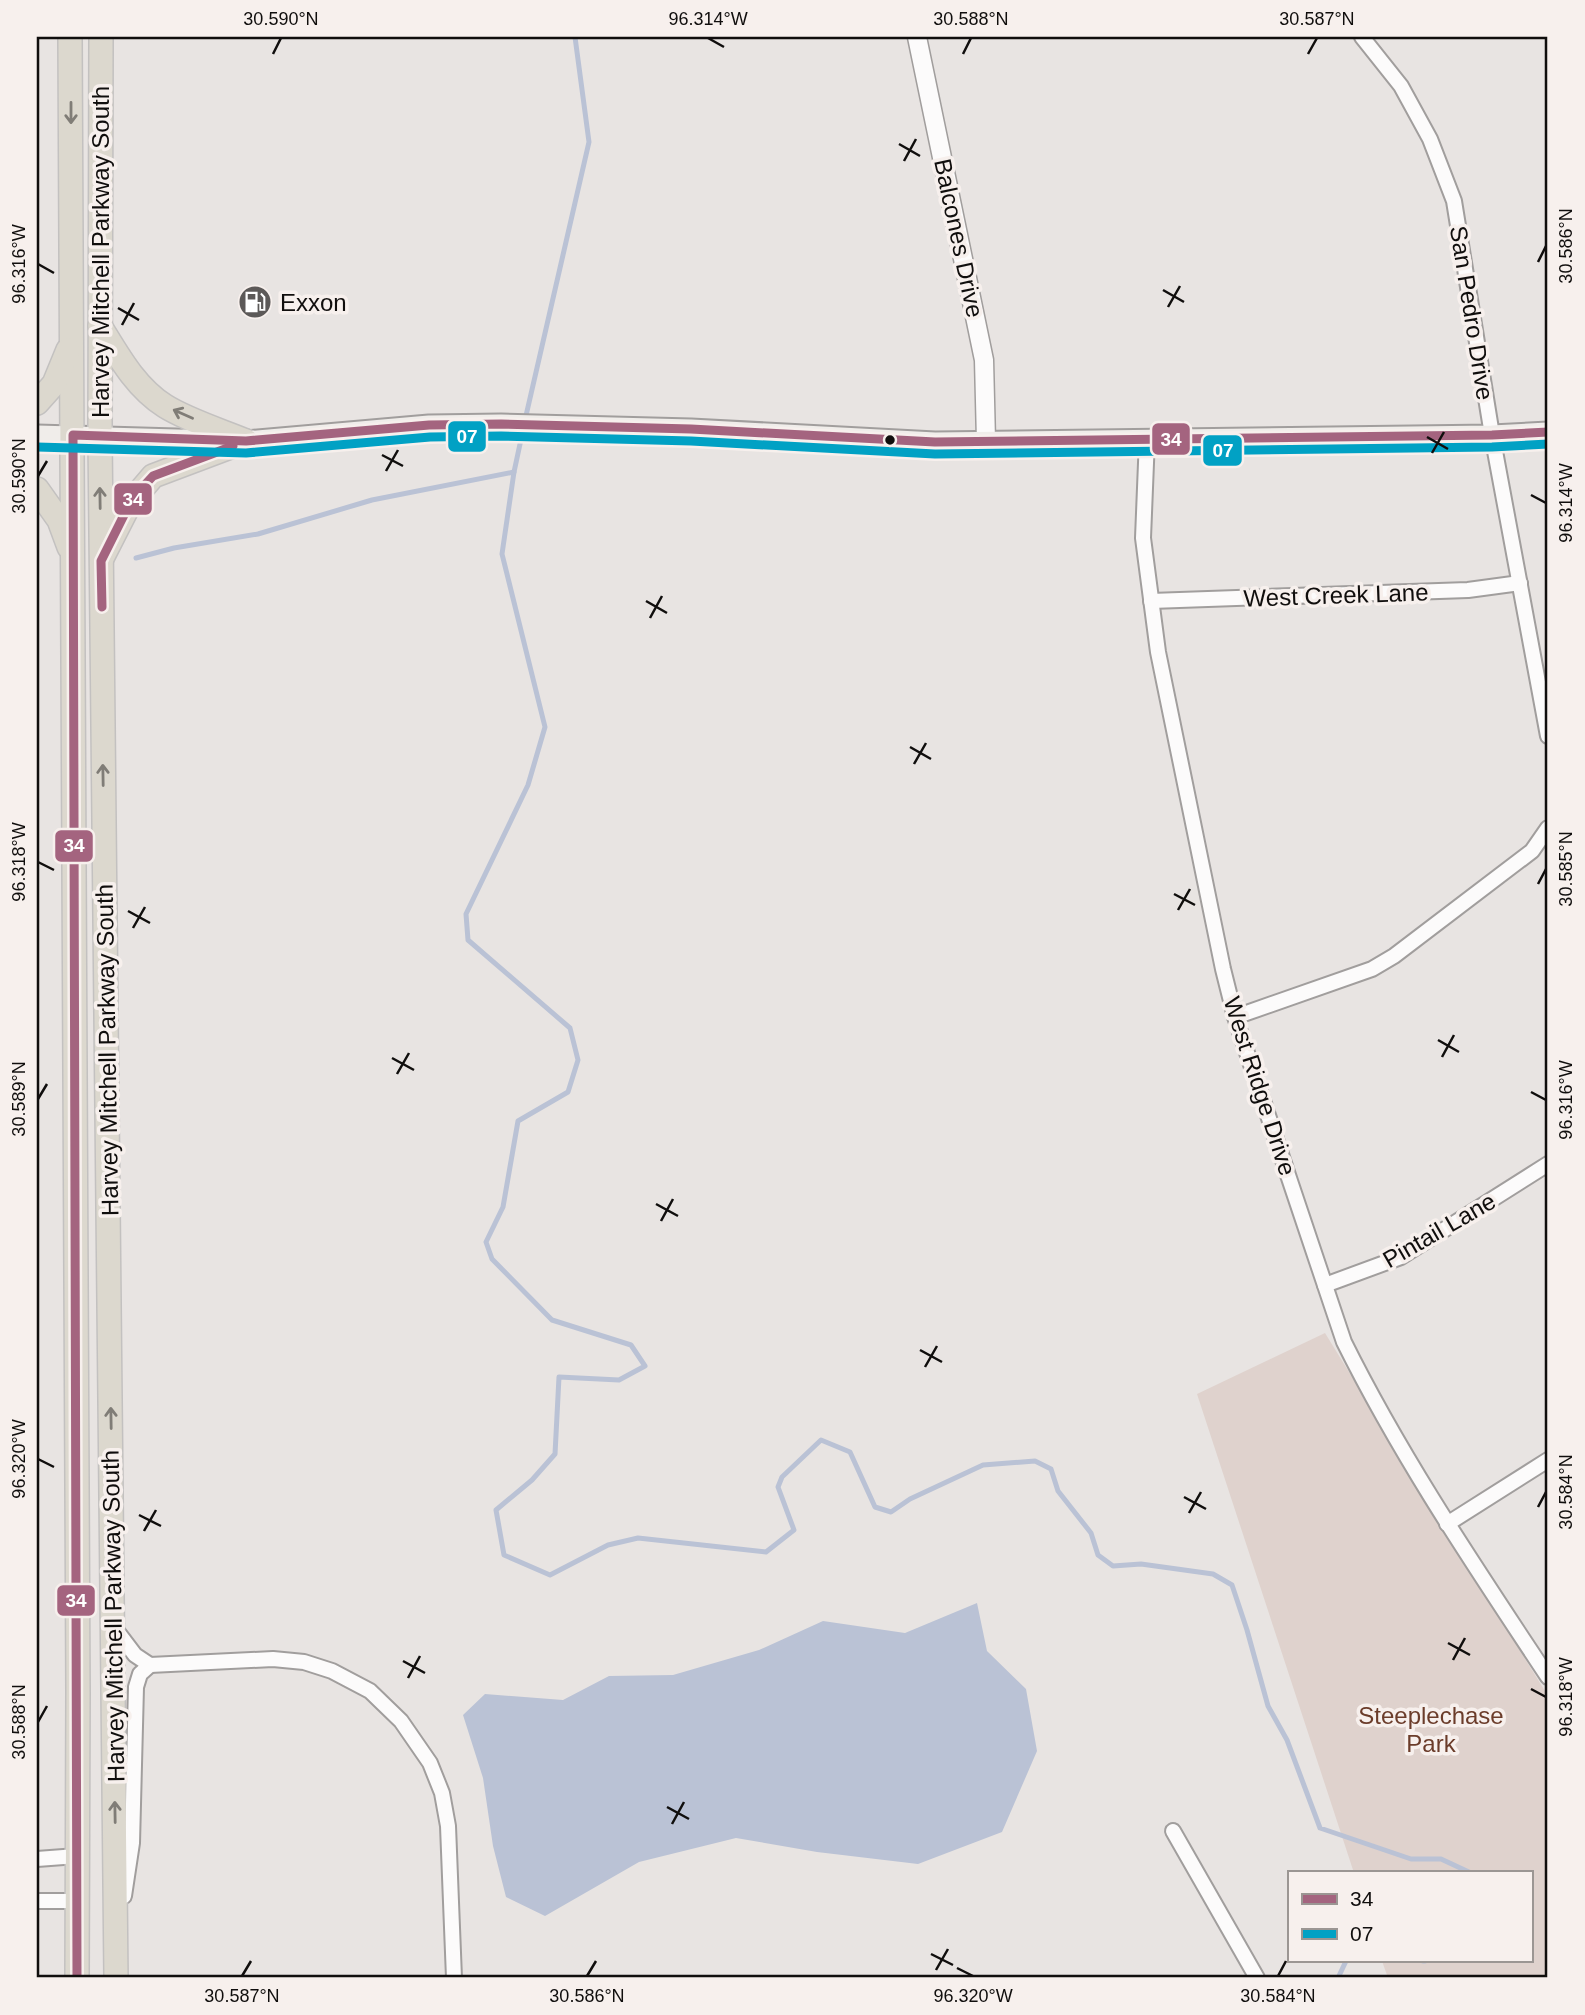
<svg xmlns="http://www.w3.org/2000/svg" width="1585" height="2015" viewBox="0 0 1585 2015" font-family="Arial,sans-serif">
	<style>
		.green { fill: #dfd2cd }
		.water { fill: #bac2d5 }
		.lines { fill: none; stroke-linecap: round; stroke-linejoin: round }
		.stream { stroke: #bac2d5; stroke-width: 5 }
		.minor-casing { stroke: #a19e9d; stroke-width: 18 }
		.tertiary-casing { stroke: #a19e9d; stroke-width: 21 }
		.secondary-casing { stroke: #a19e9d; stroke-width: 23 }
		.trunk-casing { stroke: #c3c1c0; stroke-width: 26 }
		.minor { stroke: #fcfbfb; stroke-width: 14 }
		.tertiary { stroke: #fcfbfb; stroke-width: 18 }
		.secondary { stroke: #f0edea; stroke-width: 19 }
		.trunk { stroke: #dcd8ce; stroke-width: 23 }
		.bus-1-casing { stroke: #f7f0ed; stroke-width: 14 }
		.bus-2-casing { stroke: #f7f0ed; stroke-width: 14 }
		.bus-1 { stroke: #a4647f; stroke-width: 9 }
		.bus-2 { stroke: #01a1c4; stroke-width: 9 }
		.oneway { stroke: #807d77 }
		.ticks { fill: none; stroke: #100e0d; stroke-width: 2.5 }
		.bus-dot { fill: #100e0d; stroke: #f7f0ed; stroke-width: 2.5 }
		.labels { text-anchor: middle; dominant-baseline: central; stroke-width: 7; stroke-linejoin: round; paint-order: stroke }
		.street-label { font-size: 24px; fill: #100e0d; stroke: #f7f0ed }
		.poi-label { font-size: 24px; fill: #100e0d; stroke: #f7f0ed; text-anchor: start }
		.park-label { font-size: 24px; fill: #6b3c2a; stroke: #f7f0ed }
		.line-badge { stroke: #f7f0ed; stroke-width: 2.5 }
		.badge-label { font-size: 19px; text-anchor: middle; font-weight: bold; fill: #fff }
		.neatline { fill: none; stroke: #100e0d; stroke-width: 2.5 }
		.ticks-label { font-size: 18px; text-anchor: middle; fill: #100e0d }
	</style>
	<rect width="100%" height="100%" fill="#e8e4e2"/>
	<path class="green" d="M1325 1333 1548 1696V1978H1388L1382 1961H1531V1873H1354L1197 1394Z"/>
	<path class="water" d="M977 1603 987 1651 1026 1689 1037 1751 1002 1832 918 1864 817 1852 736 1838 639 1862 545 1916 506 1897 493 1846 483 1778 463 1715 485 1694 563 1700 609 1676 673 1675 759 1650 823 1621 905 1633Z"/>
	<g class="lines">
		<g class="stream">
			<path d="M525 420 589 142 575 37"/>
			<path d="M523 430 514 472 502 554 545 727 528 785 466 914 468 940 570 1028 578 1060 568 1092 518 1121 503 1207 486 1242 492 1259 552 1320 631 1345 645 1366 619 1380 559 1377 555 1454 532 1480 496 1510 504 1555 550 1575 608 1545 638 1538 766 1552 794 1530 778 1487 782 1477 821 1440 850 1452 875 1507 891 1512 910 1499 983 1465 1035 1461 1051 1469 1058 1491 1091 1533 1098 1555 1113 1566 1141 1564 1213 1574 1232 1585 1247 1630 1268 1706 1287 1740 1320 1828 1411 1859H1441L1471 1873"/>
			<path d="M136 558 174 548 258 534 372 500 514 472"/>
			<path d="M1423 1961H1425"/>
			<path d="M1338 1978 1346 1961"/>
		</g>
		<defs>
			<g id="minor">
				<path d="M1362 37 1401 86 1430 139 1454 201 1492 435 1548 736"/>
				<path d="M1147 438 1143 538 1158 652 1223 969 1235 1017 1344 1342C1402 1459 1476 1568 1548 1677"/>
				<path d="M1151 601 1468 590 1520 583"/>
				<path d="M1235 1017 1372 969 1394 956 1532 851 1548 828"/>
				<path d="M1325 1285 1401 1257 1548 1164"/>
				<path d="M1447 1524 1548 1460"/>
				<path d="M113 1626 135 1655 150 1665"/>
				<path d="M150 1665 273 1659 304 1662 332 1671 370 1691 401 1721 430 1763 442 1793 448 1826 454 1978"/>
				<path d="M1173 1831 1257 1978"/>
				<path d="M37 1859 77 1856"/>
				<path d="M124 1896 132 1843 136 1687 140 1674 150 1665"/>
				<path d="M37 1901H76"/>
			</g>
			<path id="tertiary" d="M917 37 984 360 986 441"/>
			<path id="secondary" d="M37 435 246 441 429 425 501 424 691 429 935 442 1492 435 1548 432"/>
			<g id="trunk">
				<path d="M70 37 78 1692 77 1978"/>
				<path d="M101 37 100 436 116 1978"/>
				<path d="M100 326C118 355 135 387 165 406 187 420 222 431 246 441"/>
				<path d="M37 403 54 384 68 350"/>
				<path d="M37 489 59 520 69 547"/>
				<path d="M102 558 130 503 153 476 246 441"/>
			</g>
		</defs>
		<use href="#minor" class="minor-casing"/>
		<use href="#tertiary" class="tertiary-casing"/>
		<use href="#secondary" class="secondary-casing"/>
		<use href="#trunk" class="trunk-casing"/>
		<use href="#minor" class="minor"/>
		<use href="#tertiary" class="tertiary"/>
		<use href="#secondary" class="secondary"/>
		<use href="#trunk" class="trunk"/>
		<defs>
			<g id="bus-1">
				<path d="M102 607 101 561 130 503 141 489 153 476 233 446"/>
				<path d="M77 1978 73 435 246 441 429 425 501 424 691 429 935 442 1492 435 1548 432"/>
			</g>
			<path id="bus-2" d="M37 447 246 453 430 437 501 436 691 441 935 454 1492 447 1548 444"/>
		</defs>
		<use href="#bus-1" class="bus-1-casing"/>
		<use href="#bus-2" class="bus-2-casing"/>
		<use href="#bus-1" class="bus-1"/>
		<use href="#bus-2" class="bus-2"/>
	</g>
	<defs><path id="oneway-shaft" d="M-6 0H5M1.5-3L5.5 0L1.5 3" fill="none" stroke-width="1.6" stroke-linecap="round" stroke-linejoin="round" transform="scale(1.75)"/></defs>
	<g class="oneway">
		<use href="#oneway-shaft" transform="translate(71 113) rotate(90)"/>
		<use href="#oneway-shaft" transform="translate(183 414) rotate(-156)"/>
		<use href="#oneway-shaft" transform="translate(100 498) rotate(-91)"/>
		<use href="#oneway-shaft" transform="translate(103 775) rotate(-91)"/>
		<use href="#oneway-shaft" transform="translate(111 1418) rotate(-91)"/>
		<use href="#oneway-shaft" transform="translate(115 1812) rotate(-91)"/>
	</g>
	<path class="ticks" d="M708 38 724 47M273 54 281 38M963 54 971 38M1308 54 1317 38M899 144 920 156M904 161 916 139M1538 262 1546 246M38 264 54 273M1163 290 1184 302M1168 307 1180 286M118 308 139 320M122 325 134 303M1427 437 1448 449M1432 453 1444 432M382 455 403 466M386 471 398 450M38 476 47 461M1531 495 1546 503M646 601 667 613M650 618 662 596M910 747 931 759M914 764 926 743M38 862 54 870M1538 884 1546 869M1174 894 1195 905M1178 910 1190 889M128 911 150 923M133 928 145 907M1438 1040 1459 1052M1442 1057 1454 1035M392 1058 414 1070M397 1074 409 1053M1531 1092 1546 1100M38 1099 47 1084M656 1204 678 1216M661 1221 673 1199M920 1350 942 1362M925 1367 937 1346M38 1459 54 1467M1184 1497 1206 1509M1538 1507 1546 1492M1189 1513 1201 1492M139 1515 161 1526M144 1531 156 1510M1448 1643 1470 1655M1453 1660 1465 1638M403 1661 425 1673M408 1678 420 1656M1531 1689 1546 1697M38 1722 47 1706M667 1807 689 1819M672 1824 684 1802M931 1954 953 1965M957 1968 973 1976M936 1970 948 1949M242 1976 251 1961M587 1976 596 1961M1278 1976 1286 1961"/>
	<defs>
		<symbol id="fuel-disc" viewBox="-11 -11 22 22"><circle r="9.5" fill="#5c5958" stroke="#f7f0ed"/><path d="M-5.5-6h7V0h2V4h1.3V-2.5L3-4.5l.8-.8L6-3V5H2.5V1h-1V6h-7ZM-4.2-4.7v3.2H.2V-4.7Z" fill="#fff"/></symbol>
	</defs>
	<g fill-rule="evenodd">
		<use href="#fuel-disc" x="236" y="283" width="38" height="38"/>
	</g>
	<circle class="bus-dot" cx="890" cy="440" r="6"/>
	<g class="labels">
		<g class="street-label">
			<text transform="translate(959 238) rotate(78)">Balcones Drive</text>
			<text transform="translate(100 252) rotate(-90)">Harvey Mitchell Parkway South</text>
			<text transform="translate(1472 313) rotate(81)">San Pedro Drive</text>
			<text transform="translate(1336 595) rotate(-2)">West Creek Lane</text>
			<text transform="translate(107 1050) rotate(-91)">Harvey Mitchell Parkway South</text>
			<text transform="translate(1260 1086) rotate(72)">West Ridge Drive</text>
			<text transform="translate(1439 1230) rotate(-30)">Pintail Lane</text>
			<text transform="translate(113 1616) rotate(-91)">Harvey Mitchell Parkway South</text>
		</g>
		<g class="poi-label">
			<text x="280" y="302">Exxon</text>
		</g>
		<g class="park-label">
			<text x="1431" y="1715">Steeplechase<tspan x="1431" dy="28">Park</tspan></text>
		</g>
	</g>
	<g class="line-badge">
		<rect x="447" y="420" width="40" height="33" rx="7" fill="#01a1c4"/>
		<rect x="1151" y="422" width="40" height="34" rx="7" fill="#a4647f"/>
		<rect x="1202" y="434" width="41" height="33" rx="7" fill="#01a1c4"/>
		<rect x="113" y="482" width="40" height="34" rx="7" fill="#a4647f"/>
		<rect x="54" y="829" width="40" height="34" rx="7" fill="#a4647f"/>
		<rect x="56" y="1584" width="40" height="33" rx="7" fill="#a4647f"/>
	</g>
	<g class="badge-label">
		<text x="467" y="443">07</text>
		<text x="1171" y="446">34</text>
		<text x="1223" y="457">07</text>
		<text x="133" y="506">34</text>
		<text x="74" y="852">34</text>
		<text x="76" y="1607">34</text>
	</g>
	<rect width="1585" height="2015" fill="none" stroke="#f7f0ed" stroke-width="77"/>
	<rect x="1288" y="1871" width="245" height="91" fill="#f7f0ed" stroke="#9b9693" stroke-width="2"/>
	<rect x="1302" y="1894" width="35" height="10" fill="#a4647f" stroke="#9b9693" stroke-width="2"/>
	<text x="1350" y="1906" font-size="21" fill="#100e0d">34</text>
	<rect x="1302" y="1929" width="35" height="10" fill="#01a1c4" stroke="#9b9693" stroke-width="2"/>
	<text x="1350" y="1941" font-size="21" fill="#100e0d">07</text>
	<rect x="38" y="38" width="1508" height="1938" class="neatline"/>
	<g class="ticks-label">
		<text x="281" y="25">30.590°N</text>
		<text x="708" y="25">96.314°W</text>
		<text x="971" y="25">30.588°N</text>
		<text x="1317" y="25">30.587°N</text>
		<text transform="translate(1566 246) rotate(-90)" y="6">30.586°N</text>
		<text transform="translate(19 264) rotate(-90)" y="6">96.316°W</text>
		<text transform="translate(19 476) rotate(-90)" y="6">30.590°N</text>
		<text transform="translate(1566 503) rotate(-90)" y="6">96.314°W</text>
		<text transform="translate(19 862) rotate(-90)" y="6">96.318°W</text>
		<text transform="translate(1566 869) rotate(-90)" y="6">30.585°N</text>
		<text transform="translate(19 1099) rotate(-90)" y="6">30.589°N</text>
		<text transform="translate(1566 1100) rotate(-90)" y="6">96.316°W</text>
		<text transform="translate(19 1459) rotate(-90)" y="6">96.320°W</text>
		<text transform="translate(1566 1492) rotate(-90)" y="6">30.584°N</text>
		<text transform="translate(1566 1697) rotate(-90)" y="6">96.318°W</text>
		<text transform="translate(19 1722) rotate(-90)" y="6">30.588°N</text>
		<text x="242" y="2002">30.587°N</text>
		<text x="587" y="2002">30.586°N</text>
		<text x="973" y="2002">96.320°W</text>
		<text x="1278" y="2002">30.584°N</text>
	</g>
</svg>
